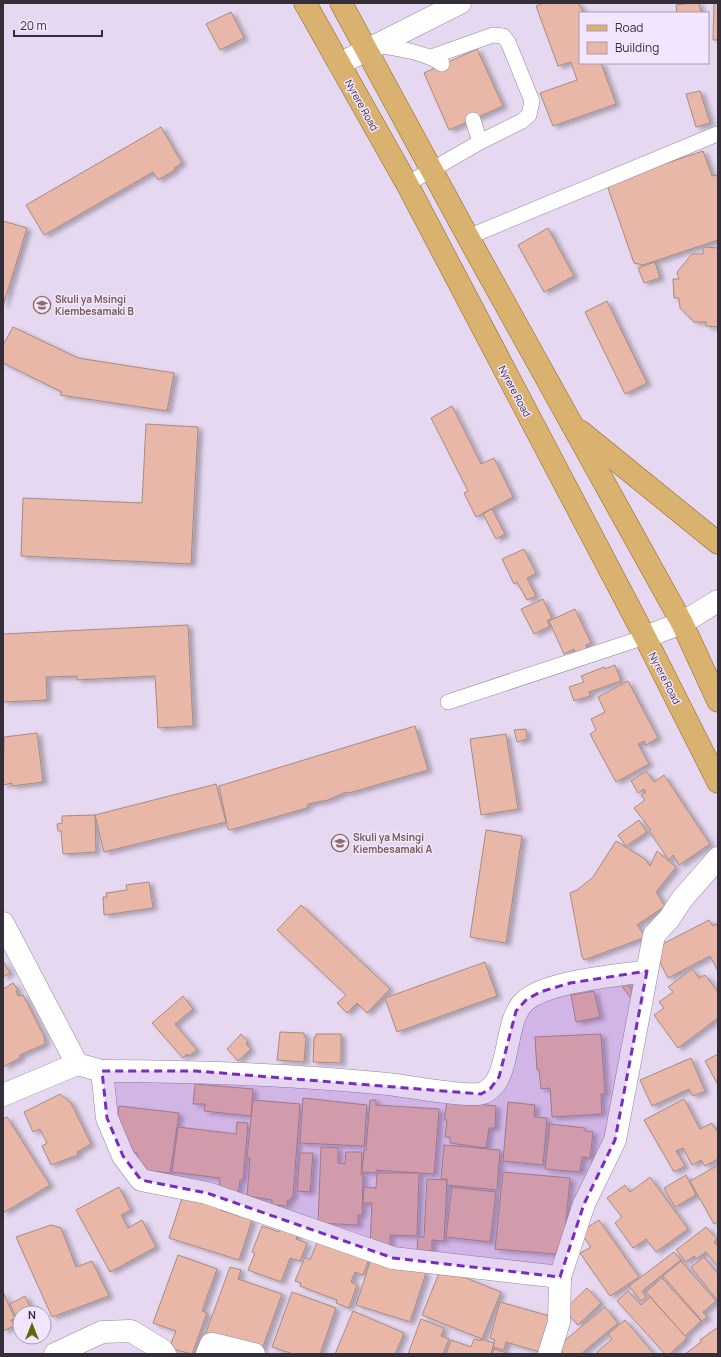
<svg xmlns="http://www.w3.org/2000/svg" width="721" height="1357" viewBox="0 0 721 1357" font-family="Manrope,sans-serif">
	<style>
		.building { fill: #e8b7a7; stroke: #a78b83; filter: url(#shadow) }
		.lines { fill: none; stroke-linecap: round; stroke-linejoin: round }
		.service-casing { stroke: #93869d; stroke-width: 16 }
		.minor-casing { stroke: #93869d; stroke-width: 23 }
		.secondary-casing { stroke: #93869d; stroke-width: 23 }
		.primary-casing { stroke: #8f631f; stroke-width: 23 }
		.service { stroke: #fff; stroke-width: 15 }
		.minor { stroke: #fff; stroke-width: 22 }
		.secondary { stroke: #fff; stroke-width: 22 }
		.primary { stroke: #d9b270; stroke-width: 22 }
		.marked { fill: #7b2cbf; fill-opacity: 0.2; stroke: #7b2cbf; stroke-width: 3; stroke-dasharray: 8 5; stroke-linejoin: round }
		.labels { text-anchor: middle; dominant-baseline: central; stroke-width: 3; stroke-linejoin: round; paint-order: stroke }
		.street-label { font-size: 10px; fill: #342e38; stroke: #f3e5fe }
		.education-label { font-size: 10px; font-weight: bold; fill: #785e54; stroke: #f3e5fe; text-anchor: start }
	</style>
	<defs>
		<filter id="shadow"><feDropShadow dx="4.5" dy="2.5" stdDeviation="2" flood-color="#0004"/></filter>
	</defs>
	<rect width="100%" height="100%" fill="#e6d8f0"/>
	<g class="building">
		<path d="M544 3H578L584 13H580V63H601L616 104 553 126 540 93 577 80 571 62 558 66 536 6Z"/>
		<path d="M690 3H699L701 13H677L676 5Z"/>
		<path d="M714 3H718V40H713Z"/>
		<path d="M231 12 244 38 220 50 206 24Z"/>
		<path d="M477 49 503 106 449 130 424 73Z"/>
		<path d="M700 91 710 123 696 127 686 94Z"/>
		<path d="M161 127 182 163 174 168 175 170 158 180 153 172 44 235 26 205Z"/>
		<path d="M703 151 712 176 717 175 718 179V240L643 265 634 263 608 188 611 178 663 159 664 164Z"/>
		<path d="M3 221 27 228 3 306Z"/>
		<path d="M548 228 574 276 544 292 518 245Z"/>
		<path d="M703 247 718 248V327L706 326V322H694L680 308 679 298H674L673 279H679L677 272 692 254H703Z"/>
		<path d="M655 262 660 278 644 283 638 268Z"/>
		<path d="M607 301 647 383 625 394 585 312Z"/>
		<path d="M13 327 78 358 174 373 167 411 60 395 62 392 3 363V345Z"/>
		<path d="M452 406 481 464 494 458 513 497 476 517 464 493 468 491 431 418Z"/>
		<path d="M146 424 198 427 191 564 21 556 23 498 142 503Z"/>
		<path d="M492 509 505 534 496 539 483 514Z"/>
		<path d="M524 549 536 573 527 578 536 596 527 600 517 582 514 584 502 559Z"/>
		<path d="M543 599 552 618 547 621 550 626 534 634 521 609Z"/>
		<path d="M575 609 591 643 586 645 587 649 576 654 574 649 564 654 549 621Z"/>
		<path d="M188 625 193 726 158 728 155 676 77 680V676L46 677 47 700 3 702V634Z"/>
		<path d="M615 665 621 681 589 692 590 696 574 701 569 687 584 682 581 676 604 667 605 669Z"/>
		<path d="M628 681 658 738 646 745 644 741 638 744 649 764 616 782 590 734 596 730 591 719 605 712 598 697Z"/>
		<path d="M415 726 428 770 349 793 346 792 328 800 308 804 307 808 230 830 228 829 219 786Z"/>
		<path d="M526 729 527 739 517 742 514 730Z"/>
		<path d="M37 733 43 782 12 786V783L3 785 4 737Z"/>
		<path d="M506 734 518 809 481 815 470 739Z"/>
		<path d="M646 771 654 782 664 775 710 844 679 865 673 855 669 860 649 831 651 830 634 808 645 800 641 795 646 792 644 789 638 793 631 781Z"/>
		<path d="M216 784 226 822 104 852 95 815Z"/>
		<path d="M95 815 96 852 63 854 61 831H58L57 824 62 823V816Z"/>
		<path d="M639 820 647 832 626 846 618 835Z"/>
		<path d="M486 830 522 836 506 943 470 937Z"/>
		<path d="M616 841 645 859 650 866 657 851 676 867 656 892 665 906 637 925 646 937 584 960 582 957 570 893 577 890 593 877Z"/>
		<path d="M149 882 153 908 104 915 103 897H107L106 893 127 890 126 885Z"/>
		<path d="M301 905 390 989 367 1013 357 1003 347 1013 337 1003 346 995 277 930Z"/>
		<path d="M709 920 713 926 718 923V971L710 956 668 978 653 949Z"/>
		<path d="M3 961 10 973 3 977Z"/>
		<path d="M485 962 497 996 397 1032 385 998Z"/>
		<path d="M692 969 699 978 705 975 718 992V1018L678 1048 654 1015 664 1008 659 1002 673 992 668 987Z"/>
		<path d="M624 980 636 995 632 999 620 984Z"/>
		<path d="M13 983 18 990 16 991 18 996 23 995 44 1036 45 1044 20 1055V1058L3 1067V989Z"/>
		<path d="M594 991 600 1017 576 1022 571 995Z"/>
		<path d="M183 996 193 1009 175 1024 197 1050 189 1056 187 1054 183 1058 152 1023Z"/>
		<path d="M280 1032 304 1033V1036H306L304 1062 277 1060Z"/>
		<path d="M241 1034 248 1042 246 1044 251 1049 238 1061 227 1049Z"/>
		<path d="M316 1034H341V1063L313 1062 314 1037H316Z"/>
		<path d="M601 1034 605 1094H601L602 1114 552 1117 550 1088 541 1089 539 1070H537L535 1037Z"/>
		<path d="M718 1054V1085L705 1061Z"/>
		<path d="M691 1058 705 1091 693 1096 689 1089 652 1106 640 1080Z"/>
		<path d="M195 1084 253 1089 251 1116 204 1111 205 1104H193Z"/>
		<path d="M60 1094 71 1103 91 1144 77 1152 78 1155 51 1165 42 1146 47 1143 40 1129 33 1132 24 1112Z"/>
		<path d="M303 1098 367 1105 364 1146 300 1143Z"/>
		<path d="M684 1099 700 1129 712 1123 716 1130 718 1129V1159L705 1166 701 1160 692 1165 683 1148 676 1151 685 1166 674 1172 644 1120Z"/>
		<path d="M253 1100 300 1104 293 1196 291 1199 287 1201 288 1206 272 1205V1200L247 1196 250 1158 247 1157Z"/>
		<path d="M370 1100H376V1105L439 1109 434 1174 376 1170V1173L362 1172 364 1150H366Z"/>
		<path d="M447 1101 496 1106 495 1128H489L486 1148 450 1143V1137H445L447 1120H444Z"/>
		<path d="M508 1102 535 1105 534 1117 547 1118 543 1165 503 1161Z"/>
		<path d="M119 1106 179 1113 170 1173 135 1169 137 1153 130 1151 116 1129Z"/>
		<path d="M7 1117 50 1185 3 1213V1119Z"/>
		<path d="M237 1122 248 1123 243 1180H240L238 1193 219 1192 220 1178 172 1172 178 1127 236 1134Z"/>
		<path d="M550 1124 585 1128V1131L593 1132 590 1158 582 1157 580 1172 545 1169Z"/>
		<path d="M444 1145 500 1150 497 1190 447 1185V1179H441Z"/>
		<path d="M321 1147 338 1148V1163L345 1164 346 1152H362L361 1175H363L362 1215H358V1225L318 1223Z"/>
		<path d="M300 1153H313L310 1192 297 1191Z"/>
		<path d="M718 1165V1221L714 1224 690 1181Z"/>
		<path d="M503 1172 570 1178 563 1253 556 1252V1254L495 1249Z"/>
		<path d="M377 1173H419L417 1236 390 1235V1246L370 1245 372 1203H363L364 1187 376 1188Z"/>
		<path d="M686 1175 696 1195 675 1207 664 1188Z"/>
		<path d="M650 1177 688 1229 656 1252 646 1239 633 1248 615 1223 622 1217 607 1198 625 1185 630 1192Z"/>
		<path d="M427 1179 447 1180 444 1241 432 1240V1251L417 1250 418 1237H424Z"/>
		<path d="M119 1187 131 1210 121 1215 128 1228 142 1220 156 1247 110 1272 76 1210Z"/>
		<path d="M452 1187 496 1192 490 1242 446 1237Z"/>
		<path d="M184 1192 222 1203 220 1210 252 1220 239 1260 169 1238Z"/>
		<path d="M599 1220 639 1277 610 1296 580 1253 591 1247 580 1232Z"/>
		<path d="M51 1225 61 1228 76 1267 92 1261 109 1296 52 1317 16 1237Z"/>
		<path d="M281 1225 299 1231 296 1239 307 1243 300 1261 290 1258 281 1282 248 1270 255 1253 252 1252 262 1226 279 1232Z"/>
		<path d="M706 1227 717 1239 714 1242 718 1247V1267L706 1252 696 1259 694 1256 686 1262 676 1250Z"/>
		<path d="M320 1235 371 1254 363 1275 355 1272 351 1282 357 1285 349 1308 336 1303 337 1300 300 1286 301 1283 295 1281 305 1257 310 1260Z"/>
		<path d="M674 1252 681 1260 642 1291 646 1297 641 1301 629 1286Z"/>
		<path d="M178 1255 217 1269 202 1311 207 1313 192 1354 169 1348 176 1331 153 1323Z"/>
		<path d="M372 1256 426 1273 410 1322 356 1305Z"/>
		<path d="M704 1257 718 1274V1301L691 1267Z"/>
		<path d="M681 1261 716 1301 703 1312 707 1317 702 1321 663 1276Z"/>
		<path d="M230 1267 241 1270 238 1279 282 1294 261 1352 204 1338Z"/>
		<path d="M441 1268 501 1292 482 1339 422 1315Z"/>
		<path d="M662 1278 701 1321 685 1336 646 1292Z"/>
		<path d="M587 1288 601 1303 578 1325 564 1310Z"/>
		<path d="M628 1291 641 1305 650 1297 687 1338 670 1354H665L617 1301Z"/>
		<path d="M3 1292 15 1319 11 1320 14 1326 3 1331Z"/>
		<path d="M292 1292 336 1308 320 1354H293L272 1347Z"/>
		<path d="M25 1296 33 1313H20V1325L10 1304Z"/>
		<path d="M500 1302 553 1317 543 1353 506 1342 504 1350 493 1347 495 1340 490 1338Z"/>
		<path d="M605 1307 618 1323 581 1354H564L558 1346Z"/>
		<path d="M353 1311 404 1333 395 1354H335Z"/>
		<path d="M421 1319 444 1328 441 1336 449 1339 443 1354H408Z"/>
		<path d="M625 1320 654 1354H599L597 1352 612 1339 608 1334Z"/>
		<path d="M718 1327V1354H685L701 1342 700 1340Z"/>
		<path d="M474 1339 481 1341V1339L494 1343 491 1354H446L451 1340 471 1347Z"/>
		<path d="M494 1349 510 1354H492Z"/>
	</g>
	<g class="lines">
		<defs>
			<g id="service">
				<path d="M376 45C399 49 422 51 442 64"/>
				<path d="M431 57 493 35 503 36 508 42 532 101 529 115 522 121 480 142"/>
				<path d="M407 184 480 142 473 120"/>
				<path d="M468 237 717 134"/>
				<path d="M448 702 645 637"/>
			</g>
			<g id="minor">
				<path d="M339 64 460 3"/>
				<path d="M3 923 77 1064"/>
				<path d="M102 1071C197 1071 293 1075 388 1084 406 1086 470 1098 483 1093 513 1081 502 1021 525 1001 548 981 616 976 647 971"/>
				<path d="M3 1095 77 1064 102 1071 107 1118 123 1156 141 1180 207 1193 393 1258 560 1277 584 1204 615 1140 654 935 669 919 682 899 718 858"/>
				<path d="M55 1354 102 1332 131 1331 162 1350 165 1354"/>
				<path d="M207 1354 211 1344H213L254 1354"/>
				<path d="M549 1354 559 1322 560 1277"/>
			</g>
			<path id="secondary" d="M645 637 682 623 718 601"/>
			<g id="primary">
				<path d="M305 3 407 184 645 637 718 782"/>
				<path d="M341 3 468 237 682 623 718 701"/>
				<path d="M580 431 718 543"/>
			</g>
		</defs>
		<use href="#service" class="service-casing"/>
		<use href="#minor" class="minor-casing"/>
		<use href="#secondary" class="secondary-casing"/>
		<use href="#primary" class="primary-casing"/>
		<use href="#service" class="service"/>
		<use href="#minor" class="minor"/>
		<use href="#secondary" class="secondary"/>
		<use href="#primary" class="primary"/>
	</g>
	<path class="marked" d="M647 971 615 1140 584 1204 560 1277 393 1258 207 1193 141 1180 123 1156 107 1118 102 1071H196L481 1094 490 1089 499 1077 516 1011 526 1000 540 992 570 983Z"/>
	<defs>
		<symbol id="school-ring" viewBox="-11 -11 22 22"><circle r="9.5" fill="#f3e5fe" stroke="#8d6e63" stroke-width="1.5"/><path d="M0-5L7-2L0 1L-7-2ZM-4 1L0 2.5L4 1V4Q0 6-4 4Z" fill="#8d6e63"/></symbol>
	</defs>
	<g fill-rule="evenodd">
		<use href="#school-ring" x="32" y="295" width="20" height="20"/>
		<use href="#school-ring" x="330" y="833" width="20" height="20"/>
	</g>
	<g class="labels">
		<g class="street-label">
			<text transform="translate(362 105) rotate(61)">Nyrere Road</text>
			<text transform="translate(515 391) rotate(62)">Nyrere Road</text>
			<text transform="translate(665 678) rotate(63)">Nyrere Road</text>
		</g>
		<g class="education-label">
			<text x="55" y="299">Skuli ya Msingi<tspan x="55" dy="12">Kiembesamaki B</tspan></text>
			<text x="353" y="837">Skuli ya Msingi<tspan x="353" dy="12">Kiembesamaki A</tspan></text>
		</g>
	</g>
	<rect width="721" height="1357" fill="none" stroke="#342e38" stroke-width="8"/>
	<rect x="579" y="12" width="130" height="52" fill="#f3e5fe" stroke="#a79caf"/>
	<rect x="587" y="25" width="20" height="6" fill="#d9b270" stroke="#a79caf"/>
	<text x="615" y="32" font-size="12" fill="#342e38">Road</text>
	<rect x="587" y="42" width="20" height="12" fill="#e8b7a7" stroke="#a79caf"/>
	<text x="615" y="52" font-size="12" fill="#342e38">Building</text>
	<g transform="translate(32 1325)"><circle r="19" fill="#f3e5fe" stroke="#a79caf"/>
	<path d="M0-3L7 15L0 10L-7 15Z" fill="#646704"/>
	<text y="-6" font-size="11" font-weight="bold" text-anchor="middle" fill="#342e38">N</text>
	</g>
	<path d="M14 30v6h88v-6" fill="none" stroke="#342e38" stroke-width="2"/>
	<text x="20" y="30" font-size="12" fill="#342e38" stroke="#f3e5fe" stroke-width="3" paint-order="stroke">20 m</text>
</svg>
